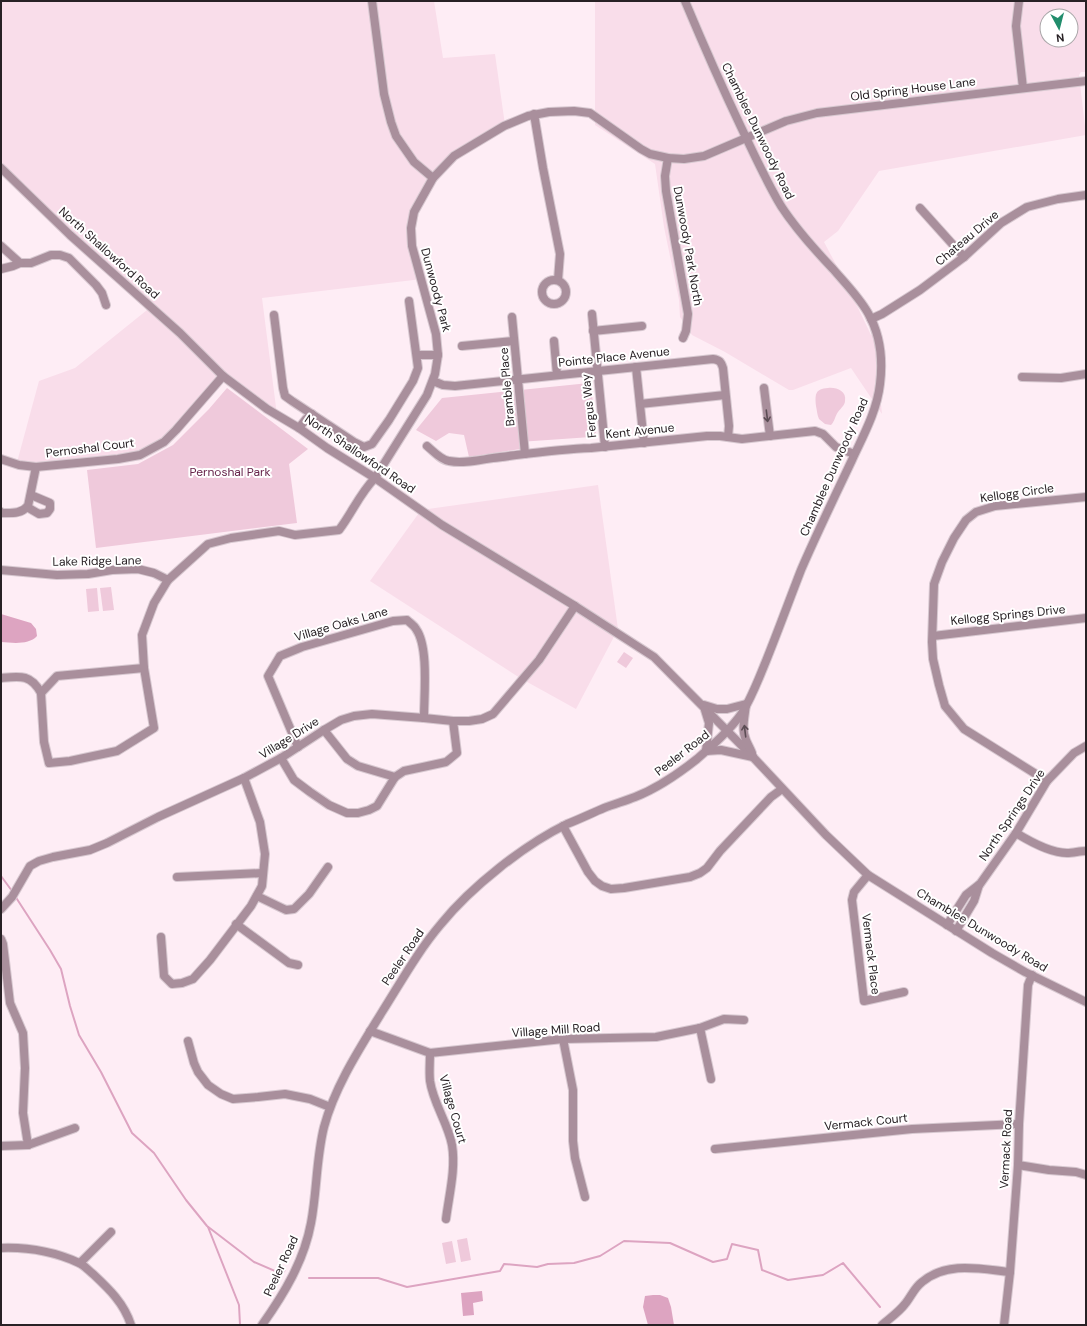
<svg xmlns="http://www.w3.org/2000/svg" width="1087" height="1326" viewBox="0 0 1087 1326" font-family="'DM Sans',sans-serif">
	<style>
		.built { fill: #f9ddea; fill-rule: evenodd }
		.green { fill: #efc9db }
		.water { fill: #dda4c1 }
		.lines { fill: none; stroke-linecap: round; stroke-linejoin: round }
		.stream { stroke: #dda4c1; stroke-width: 2 }
		.minor-casing { stroke: #d7c8d0; stroke-width: 10 }
		.minor { stroke: #a98f9c; stroke-width: 8 }
		.oneway { stroke: #5c4d55 }
		.labels { text-anchor: middle; dominant-baseline: central; stroke-width: 4; stroke-linejoin: round; paint-order: stroke }
		.street-label { font-size: 12px; fill: #282125; stroke: #fff }
		.park-label { font-size: 12px; fill: #66234a; stroke: #fff }
	</style>
	<rect width="100%" height="100%" fill="#feedf5"/>
	<g class="built">
		<path d="M1 1H434L443 58 495 54 505 125 462 152 425 183 407 222 422 279 262 298 277 415 220 373 175 426 145 453 84 458 16 466 39 381 75 368 152 306 94 250 1 167Z"/>
		<path d="M595 1H1086V72H1081L1079 75 1086 135 879 171 838 231 824 242 848 287 871 335H874L879 358 880 395 882 414 851 368 793 390H789L725 352 692 335 680 317 679 300 664 227 655 164 595 125ZM1047 16H1071V40H1047Z"/>
		<path d="M598 485 618 629 576 709 520 678 370 581 421 510Z"/>
	</g>
	<g class="green">
		<path d="M589 383 591 385 596 433 591 437 519 442 520 449 469 457 464 435 449 433 436 441 416 430 442 398Z"/>
		<path d="M227 388 308 449 289 464 297 523 96 548 87 470 138 464 173 445 209 409Z"/>
		<path d="M828 388C836 387 847 391 845 401 845 405 841 408 838 412 835 416 835 421 831 425L825 424 819 419C817 415 817 410 816 406 815 394 815 389 828 388Z"/>
		<path d="M111 587 114 610 103 611 100 588Z"/>
		<path d="M97 588 99 611 88 612 86 589Z"/>
		<path d="M624 652 633 658 626 668 617 662Z"/>
		<path d="M467 1238 471 1260 461 1262 457 1240Z"/>
		<path d="M452 1241 456 1262 446 1264 442 1243Z"/>
	</g>
	<g class="water">
		<path d="M1 614 31 623 36 629 37 636C29 645 13 643 1 642Z"/>
		<path d="M482 1291 483 1301 473 1303 474 1315 463 1316 461 1293Z"/>
		<path d="M653 1295H660L668 1298 671 1307 674 1325H648L643 1307 645 1296Z"/>
	</g>
	<g class="lines">
		<g class="stream">
			<path d="M1 876 12 891"/>
			<path d="M15 896 50 950 61 969 70 1006 79 1035 101 1072 132 1133 154 1153 186 1200 207 1226 254 1262 282 1274 285 1270"/>
			<path d="M208 1227 239 1305 240 1325"/>
			<path d="M309 1278H378L407 1287 500 1271 504 1264 537 1267 548 1264 574 1263 600 1256 624 1241 670 1243 713 1262 727 1259 732 1244 758 1250 762 1270 788 1280 823 1275 843 1263 880 1307"/>
		</g>
		<defs>
			<g id="minor">
				<path d="M372 1 384 94 391 122 396 136 414 162 433 178"/>
				<path d="M1019 1 1016 26 1023 88"/>
				<path d="M534 114 543 168 560 254 558 280"/>
				<path d="M668 158 665 176 666 191 688 314 686 331 683 338"/>
				<path d="M1 168 70 235 180 333 223 376 267 409 299 428 327 448 375 478 442 525 575 606 654 657 752 756 826 835 868 875 992 953 1025 972 1086 1002"/>
				<path d="M920 208 964 257"/>
				<path d="M1 246 20 263H31L51 255H60L69 258 96 285 102 293 106 305"/>
				<path d="M1 269 13 266 20 263"/>
				<circle cx="554" cy="292" r="12"/>
				<path d="M592 314 605 447"/>
				<path d="M274 315 283 388 285 396 292 401 354 442 364 447 372 444 389 420 413 381 418 368 409 301"/>
				<path d="M512 317 525 454"/>
				<path d="M871 319 882 314 920 290 964 257 1001 223 1027 207 1058 199 1086 195"/>
				<path d="M593 331 642 326"/>
				<path d="M554 341 557 375"/>
				<path d="M462 346 514 341"/>
				<path d="M417 355H438"/>
				<path d="M636 367 644 443"/>
				<path d="M1022 377 1061 378 1086 374"/>
				<path d="M433 381 443 385 455 386 713 359C720 360 721 362 723 368L729 426 728 437"/>
				<path d="M764 388 770 436"/>
				<path d="M640 404 725 395"/>
				<path d="M299 428 306 419 312 414"/>
				<path d="M427 446C433 451 441 460 449 461 463 464 479 460 493 458 526 454 558 449 591 448L707 436H720L742 439 815 431 823 434 836 447 854 454"/>
				<path d="M1 459 19 465 36 467 118 459 140 455 164 442 176 430 223 376"/>
				<path d="M27 507 39 514 47 513 50 509V503L31 495"/>
				<path d="M1 512 2 513C12 513 21 514 28 506L36 467"/>
				<path d="M1 570 57 575 88 574 112 570 138 569 154 573 168 580 208 544 231 538 279 531 295 535 339 530C352 513 360 493 375 478L427 395 435 374 438 355 436 334 412 246 411 228 414 212 433 178 454 156 504 126 528 116 549 112 574 111 590 113 641 149 650 154 668 158 684 159 704 156 786 121 817 113 1086 81"/>
				<path d="M933 636 1086 618"/>
				<path d="M1 678C20 676 31 674 41 693L57 676 144 668"/>
				<path d="M41 693 44 742 49 763 70 761 117 751 154 728 144 668 142 635 154 603 168 580"/>
				<path d="M704 705 717 709H727L746 704C745 716 741 729 746 740 748 745 750 748 752 753"/>
				<path d="M705 710 709 723 706 751"/>
				<path d="M324 730 347 759 358 766 395 777"/>
				<path d="M298 747 268 676 280 656 302 647 393 621 407 620C410 623 414 625 416 629 429 647 424 695 424 718"/>
				<path d="M706 751 721 750 753 757"/>
				<path d="M281 758 294 780 310 792 329 805 347 813H358L369 810 377 806 395 777 404 771 446 762 457 753 453 721"/>
				<path d="M1047 781 964 729 945 706 939 685 933 659 932 642 934 584 942 562 954 538 966 520 976 512 995 506 1086 497"/>
				<path d="M563 826 588 872 595 881 602 886 611 889 624 888 690 877 700 873 707 868 720 851 771 797 782 789"/>
				<path d="M1016 833C1029 841 1051 853 1067 853 1073 853 1080 851 1086 851"/>
				<path d="M868 875 854 892 852 900 864 1001 904 992"/>
				<path d="M177 877 263 873"/>
				<path d="M257 896 286 910 294 909 309 894 328 867"/>
				<path d="M1 909 12 897 30 866 39 861 53 857 90 850 107 843 158 817 244 778 281 758 324 730 341 720 354 716 372 714 424 718 453 721H469L482 719 493 714 539 660 575 606"/>
				<path d="M236 924 289 963 298 965"/>
				<path d="M947 925 966 895 980 884 1016 833 1047 781 1074 753 1086 746"/>
				<path d="M956 931 974 901 979 885"/>
				<path d="M161 937 164 976 172 984 182 983 193 979 210 960 251 906 262 886 265 854 260 822 244 778"/>
				<path d="M1 939 3 944 10 1003 23 1033 25 1068 23 1113 28 1145"/>
				<path d="M700 1028 711 1079"/>
				<path d="M370 1031 430 1053 563 1039 656 1037 700 1028 724 1019 744 1020"/>
				<path d="M563 1039 573 1090V1141L575 1158 585 1197"/>
				<path d="M188 1041 194 1063 198 1072 208 1085 221 1094 233 1099 258 1097 285 1094 310 1099 330 1107"/>
				<path d="M430 1053C430 1062 429 1072 430 1081 433 1103 448 1123 452 1145 456 1169 449 1195 446 1219"/>
				<path d="M1 1146 28 1145 75 1128"/>
				<path d="M715 1149 912 1129 1019 1124"/>
				<path d="M1018 1165 1049 1170 1076 1172 1086 1175"/>
				<path d="M1 1248C28 1247 55 1252 79 1263 84 1265 89 1271 93 1274 109 1289 124 1303 131 1325"/>
				<path d="M80 1263 111 1232"/>
				<path d="M262 1325C284 1294 304 1261 311 1223 317 1192 316 1159 324 1127 335 1086 360 1048 382 1012 401 982 418 951 441 924 471 887 524 845 567 824 580 819 592 813 604 808 614 804 625 801 635 797 658 788 678 774 697 759 713 745 730 730 742 713 752 697 759 678 766 661 778 631 789 601 801 570 817 533 835 496 852 460 863 436 877 411 880 384 883 360 880 334 868 313 859 297 845 283 833 269 814 249 796 229 781 206 766 181 754 154 741 127 721 85 703 44 685 1"/>
				<path d="M882 1325C890 1318 899 1312 905 1304 911 1297 914 1288 922 1282 947 1261 980 1269 1010 1272"/>
				<path d="M1004 1325 1010 1272 1018 1165 1019 1124 1028 985 1032 975"/>
			</g>
		</defs>
		<use href="#minor" class="minor-casing"/>
		<use href="#minor" class="minor"/>
	</g>
	<defs><path id="oneway-shaft" d="M-6 0H5M1.5-3L5.5 0L1.5 3" fill="none" stroke-width="1.6" stroke-linecap="round" stroke-linejoin="round"/></defs>
	<g class="oneway">
		<use href="#oneway-shaft" transform="translate(767 416) rotate(83)"/>
		<use href="#oneway-shaft" transform="translate(745 731) rotate(-97)"/>
	</g>
	<g class="labels">
		<g class="street-label">
			<text transform="translate(913 89) rotate(-7)">Old Spring House Lane</text>
			<text transform="translate(758 131) rotate(64)">Chamblee Dunwoody Road</text>
			<text transform="translate(967 238) rotate(-40)">Chateau Drive</text>
			<text transform="translate(688 246) rotate(80)">Dunwoody Park North</text>
			<text transform="translate(109 253) rotate(42)">North Shallowford Road</text>
			<text transform="translate(436 290) rotate(75)">Dunwoody Park</text>
			<text transform="translate(614 357) rotate(-6)">Pointe Place Avenue</text>
			<text transform="translate(507 387) rotate(-95)">Bramble Place</text>
			<text transform="translate(589 406) rotate(-96)">Fergus Way</text>
			<text transform="translate(640 431) rotate(-6)">Kent Avenue</text>
			<text transform="translate(90 448) rotate(-7)">Pernoshal Court</text>
			<text transform="translate(360 454) rotate(34)">North Shallowford Road</text>
			<text transform="translate(834 467) rotate(-66)">Chamblee Dunwoody Road</text>
			<text transform="translate(1017 493) rotate(-8)">Kellogg Circle</text>
			<text transform="translate(97 561) rotate(-1)">Lake Ridge Lane</text>
			<text transform="translate(1008 615) rotate(-6)">Kellogg Springs Drive</text>
			<text transform="translate(341 624) rotate(-16)">Village Oaks Lane</text>
			<text transform="translate(289 738) rotate(-32)">Village Drive</text>
			<text transform="translate(682 753) rotate(-38)">Peeler Road</text>
			<text transform="translate(1012 815) rotate(-56)">North Springs Drive</text>
			<text transform="translate(982 930) rotate(31)">Chamblee Dunwoody Road</text>
			<text transform="translate(871 954) rotate(83)">Vermack Place</text>
			<text transform="translate(403 957) rotate(-56)">Peeler Road</text>
			<text transform="translate(556 1030) rotate(-4)">Village Mill Road</text>
			<text transform="translate(453 1109) rotate(74)">Village Court</text>
			<text transform="translate(866 1122) rotate(-6)">Vermack Court</text>
			<text transform="translate(1006 1149) rotate(-87)">Vermack Road</text>
			<text transform="translate(281 1266) rotate(-65)">Peeler Road</text>
		</g>
		<g class="park-label">
			<text x="230" y="472">Pernoshal Park</text>
		</g>
	</g>
	<rect width="1087" height="1326" fill="none" stroke="#282125" stroke-width="4"/>
	<g transform="translate(1059 28) rotate(173)"><circle r="19" fill="#ffffff" stroke="#a9a6a8"/>
	<path d="M0-3L7 15L0 10L-7 15Z" fill="#218d6c"/>
	<text y="-6" font-size="11" font-weight="bold" text-anchor="middle" fill="#282125">N</text>
	</g>
</svg>
